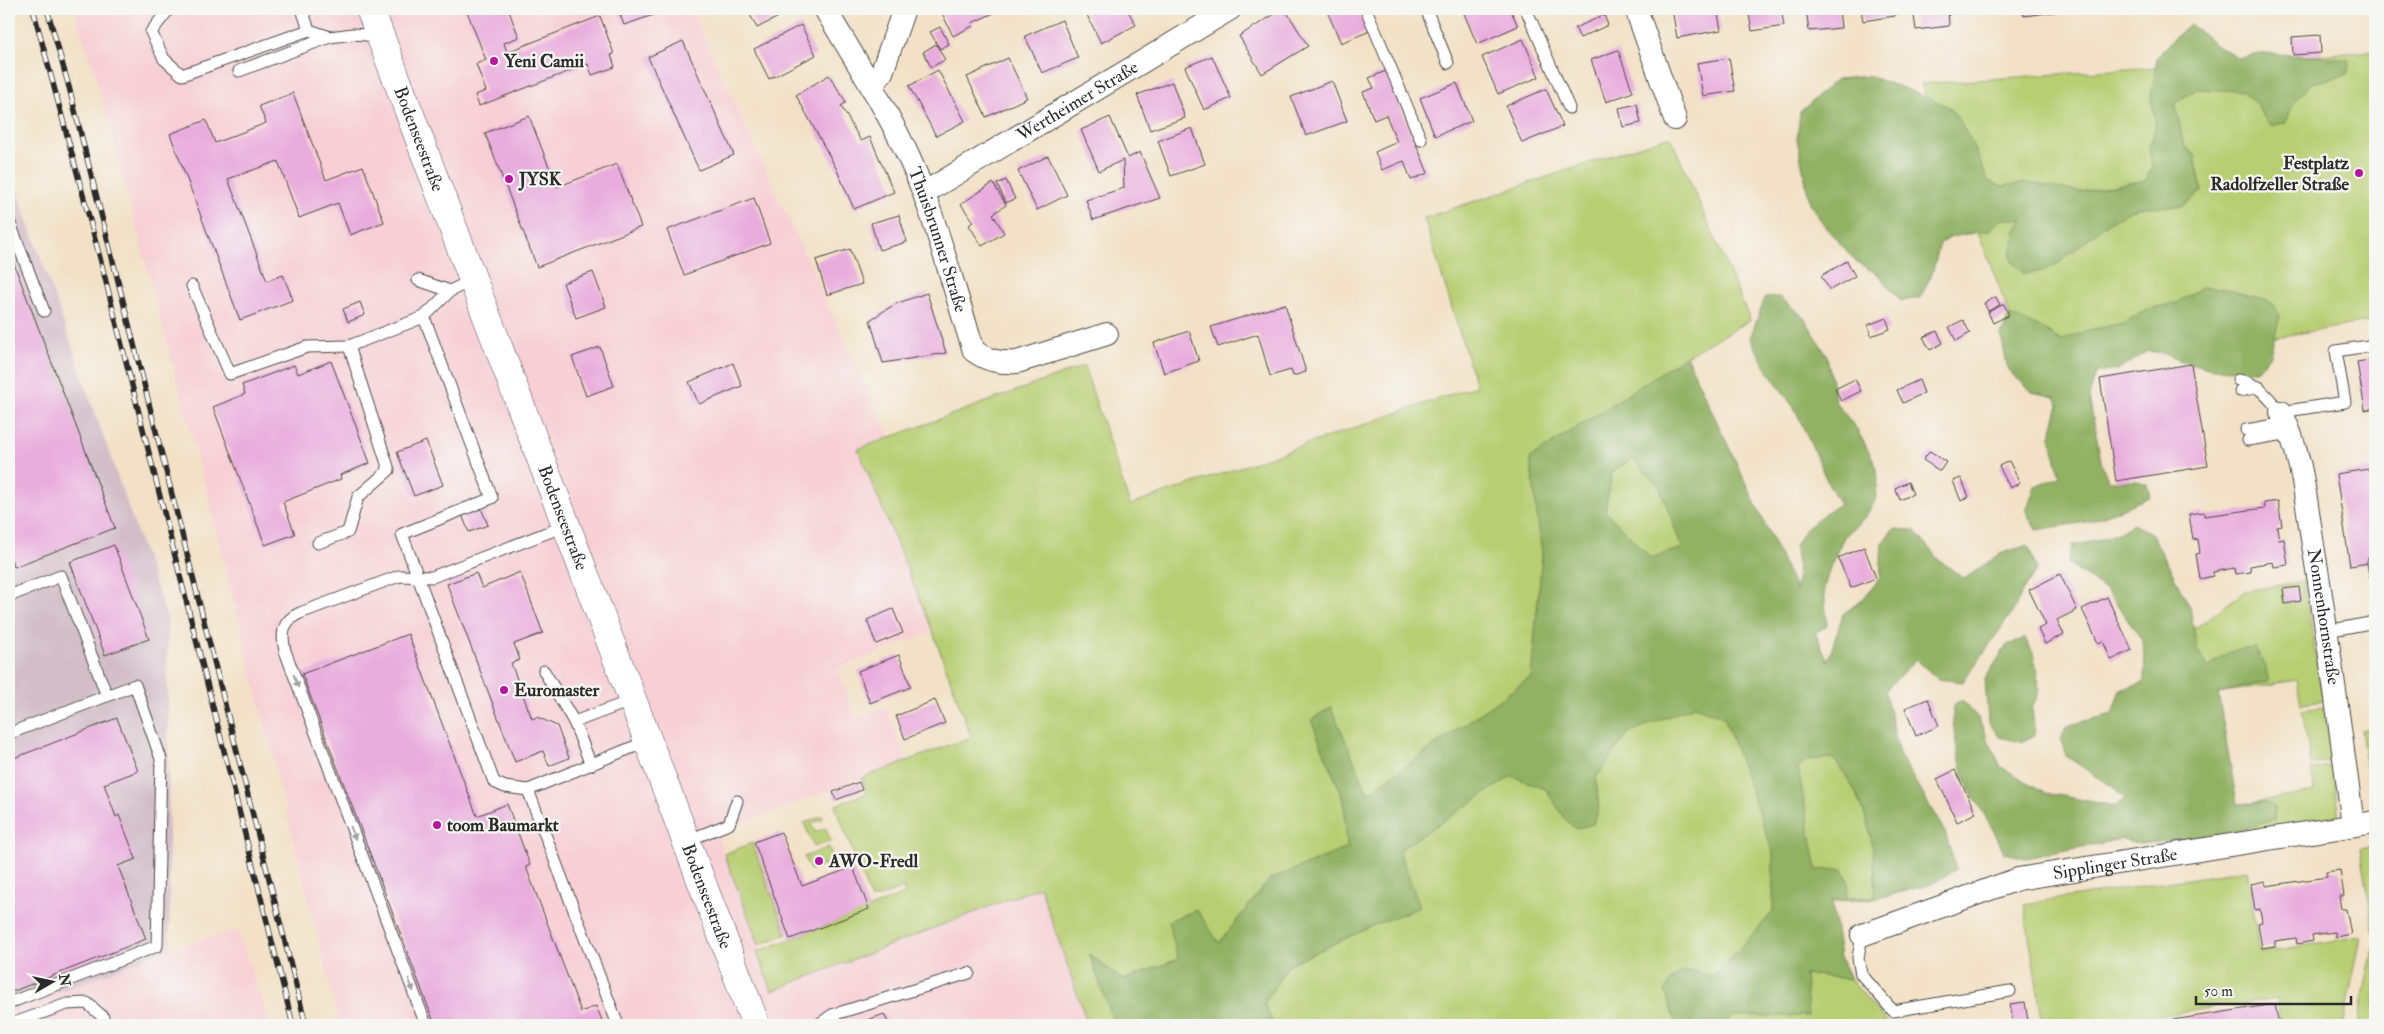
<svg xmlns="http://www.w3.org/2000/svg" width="2384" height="1034" viewBox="0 0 2384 1034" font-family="'IM FELL Double Pica',serif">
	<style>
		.built { fill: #f7cfd5 }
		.industrial { fill: #d2bdc8 }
		.green { fill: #b7ce72; stroke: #717c4e }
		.forest { fill: #91b164; stroke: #5e6e48; fill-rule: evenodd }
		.building { fill: #e9addd }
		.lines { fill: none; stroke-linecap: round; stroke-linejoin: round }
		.lane-casing { stroke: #494642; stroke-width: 13 }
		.street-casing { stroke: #494642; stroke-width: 24 }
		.primary-casing { stroke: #494642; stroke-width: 29 }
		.lane { stroke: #fff; stroke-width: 11 }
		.street { stroke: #fff; stroke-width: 22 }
		.primary { stroke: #fff; stroke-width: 28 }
		.rail-casing { stroke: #2b2b2b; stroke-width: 5.5 }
		.rail { stroke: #f6f6f2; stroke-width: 4; stroke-dasharray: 11; stroke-linecap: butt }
		.oneway { fill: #a0a0a0 }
		.poi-dot { fill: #b5179e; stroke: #f6f6f2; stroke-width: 2 }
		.labels { text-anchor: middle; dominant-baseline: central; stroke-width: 4.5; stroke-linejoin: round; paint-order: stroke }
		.poi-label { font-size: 18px; font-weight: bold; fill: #2b2b2b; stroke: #f6f6f2; text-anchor: start }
		.street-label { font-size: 18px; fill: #2b2b2b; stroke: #f6f6f2 }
	</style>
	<rect width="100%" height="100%" fill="#f6f6f2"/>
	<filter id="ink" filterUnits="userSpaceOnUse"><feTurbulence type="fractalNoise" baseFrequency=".02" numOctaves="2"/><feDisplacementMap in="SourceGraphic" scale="10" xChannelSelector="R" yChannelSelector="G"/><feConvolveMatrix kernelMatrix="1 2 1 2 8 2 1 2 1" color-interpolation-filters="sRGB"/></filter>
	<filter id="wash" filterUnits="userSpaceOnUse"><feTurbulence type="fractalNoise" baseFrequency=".0096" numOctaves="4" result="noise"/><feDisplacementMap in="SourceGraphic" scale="20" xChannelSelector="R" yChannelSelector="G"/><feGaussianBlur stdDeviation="1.12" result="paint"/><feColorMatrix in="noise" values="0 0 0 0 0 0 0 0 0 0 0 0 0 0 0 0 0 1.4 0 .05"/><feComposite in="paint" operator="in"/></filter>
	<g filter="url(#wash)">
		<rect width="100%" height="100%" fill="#f2e1c6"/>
		<g class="built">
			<path d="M74 9H691L889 436 858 449 933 632 837 668 856 718 886 707 907 762 716 833 776 989 1040 887 1088 1025H340L204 482 97 80Z"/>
			<path d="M237 930 270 1025H9V1011L170 949Z"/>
		</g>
		<path class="industrial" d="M9 167 167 618 170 949 9 1011Z"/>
		<g class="green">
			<path d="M2375 51V321L2270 338 2268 325 2029 364 1921 84Z"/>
			<path d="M1670 136 1750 320 1686 356 1932 884 1874 899 1831 901 1840 958 1850 979 1889 1025H1088L1040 887 772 991 757 952 905 894 903 888 871 900 835 805 867 793 862 778 971 737 933 632 858 449 1084 366 1130 505 1476 386 1424 218Z"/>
			<path d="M2304 581 2323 701 2301 704 2297 680 2218 693 2236 805 2315 792 2311 769 2332 766 2340 817 2211 837 2179 640 2245 591Z"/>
			<path d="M2324 707 2332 761 2311 764 2302 710Z"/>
			<path d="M2375 728V803L2372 804 2361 730Z"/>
			<path d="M822 816 823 819 811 824 815 832 826 828 831 841 814 847 804 823Z"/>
			<path d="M752 843 787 934 759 945 724 854Z"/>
			<path d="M829 847 834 861 810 870 804 857Z"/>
			<path d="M2375 847V1025H2357L2375 939 2361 849Z"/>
			<path d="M2247 870 2260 953 2361 936 2343 1025H2281L2277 998 2097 1025H2043L2024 904Z"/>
		</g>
		<g class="forest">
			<path d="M2190 24 2218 46 2239 58 2265 53 2348 59 2349 67 2347 74 2308 84 2306 90 2296 99 2286 122 2270 126 2254 102 2242 91 2197 89 2175 103 2184 146 2195 155 2202 191 2183 206 2138 207 2107 223 2059 263 2042 271 2024 274 2010 259 2015 234 2022 219H2001L1990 230 1952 237 1940 243 1932 274 1920 298 1901 301 1879 275 1857 262 1826 228 1810 204 1797 139 1800 112 1837 79 1868 76 1917 93 1951 108 1969 137 1988 181 2003 186 2024 183 2035 184 2079 192 2146 180 2152 166 2149 148 2154 133 2155 119 2151 98 2157 58 2168 44Z"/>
			<path d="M2201 288H2222L2271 302 2280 316 2270 355 2257 371 2212 369 2179 360 2163 353 2148 351 2117 370 2096 373 2089 397 2102 466 2109 481H2137L2147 484 2150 497 2092 521 2036 530 2026 512 2035 486 2060 477 2050 436 2059 405 2055 397 2032 392 2008 370 2001 335 2009 315 2041 328 2061 341 2088 330 2124 323 2144 310 2176 303Z"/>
			<path d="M1779 297 1804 317 1827 356 1836 403 1856 428 1874 461 1878 479 1875 501 1866 516 1844 537 1830 567 1824 588 1827 626 1815 633 1828 661 1843 614 1863 599 1880 578 1882 543 1893 529 1914 530 1937 558 1964 579 2000 554 2028 545 2037 569 2023 590 2014 610 1963 682 1937 679 1916 659 1885 691 1899 754 1945 832 1956 869 1932 884 1874 899 1832 901 1840 958 1850 979 1805 974 1808 1016H1733L1726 1025H1671L1675 1022 1665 991C1680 964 1687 970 1714 976L1773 912V852L1724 717 1694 706 1628 733 1596 778 1599 809 1593 824 1575 829 1564 818 1547 790 1512 776 1399 850 1420 907 1377 924 1288 965 1264 1004 1274 1025H1115L1089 954 1123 980 1178 959 1168 921 1197 910 1219 943 1269 880 1347 848 1344 800 1311 720 1331 707 1368 793 1531 677 1542 554 1530 458 1686 356 1796 590 1798 564 1795 546 1804 531 1825 513 1840 504 1828 483 1795 409 1769 373 1750 338 1765 298ZM1632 458 1659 486 1682 548 1651 558 1605 511 1612 473ZM1833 758C1866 798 1878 845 1874 897L1846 898 1849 884 1843 869 1817 870 1798 769 1807 760Z"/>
			<path d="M2133 524 2152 534 2190 607 2197 649 2209 668C2228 651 2229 650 2255 648L2264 663 2269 681 2218 693 2237 804 2267 802 2275 808 2274 820 2224 835 2139 844 2123 839 2026 858 2004 853C1996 832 1984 815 1973 796 1961 775 1951 729 1953 706L1962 700 1978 718 2001 767 2046 793 2116 806 2125 798 2114 788 2066 756 2061 741 2066 726 2112 714 2120 690 2144 683 2145 654 2142 640 2106 590 2068 564 2072 545C2095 542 2114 537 2133 524Z"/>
			<path d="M2025 638 2033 653 2040 690 2032 708 2035 735 2021 742 1999 737 1988 721 1985 679 2007 645Z"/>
		</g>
		<g id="blocks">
			<g class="building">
				<path d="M466 9H508L519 37 504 43 507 52 600 16 614 54 611 55 615 67 592 75 588 64 479 106 475 95 486 91 476 64 486 60Z"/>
				<path d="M618 9H664L665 11 624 25Z"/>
				<path d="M747 9H794L757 28Z"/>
				<path d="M940 9H995L996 12 972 23 973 26 953 36Z"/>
				<path d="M1084 9H1127L1136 25 1101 43Z"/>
				<path d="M1283 9H1285L1308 46 1262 74 1239 36Z"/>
				<path d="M1326 9H1361L1370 31 1341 43Z"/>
				<path d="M1462 9H1510L1518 26 1477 44Z"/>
				<path d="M1565 9H1584L1568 15Z"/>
				<path d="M1672 9H1717L1721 30 1677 38Z"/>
				<path d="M1748 9H1781L1784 26 1752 31Z"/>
				<path d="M1806 9H1839L1841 28 1809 31Z"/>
				<path d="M1861 9H1894L1895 16 1863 21Z"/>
				<path d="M1913 9H1948L1949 26 1916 30Z"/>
				<path d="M2023 9H2055V12L2024 16Z"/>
				<path d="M1604 15 1608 25 1580 38 1575 28Z"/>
				<path d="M1062 20 1078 58 1042 73 1025 36Z"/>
				<path d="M801 25 816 55 769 79 754 49Z"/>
				<path d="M940 27 949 44 940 49 930 32Z"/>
				<path d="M2320 35 2321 53 2293 55 2292 37Z"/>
				<path d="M1523 39 1539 77 1498 94 1482 57Z"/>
				<path d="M683 41 734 155 699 170 648 57Z"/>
				<path d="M936 44 945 60 931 67 923 52Z"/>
				<path d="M1618 50 1633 92 1606 102 1591 60Z"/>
				<path d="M1212 56 1231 98 1204 110 1185 67Z"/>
				<path d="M1008 58 1027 98 986 117 967 77Z"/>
				<path d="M1729 58 1735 91 1703 96 1697 63Z"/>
				<path d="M938 70 965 121 936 136 909 86Z"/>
				<path d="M1386 71 1428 173 1411 180 1404 161 1382 170 1375 152 1397 142 1386 115 1374 120 1363 92 1374 88 1369 78Z"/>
				<path d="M829 75 846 102 841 106 861 141 870 137 894 192 854 209 836 168 796 95Z"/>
				<path d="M1332 81 1347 121 1306 136 1291 97Z"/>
				<path d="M1172 82 1185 118 1150 130 1137 95Z"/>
				<path d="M1457 83 1472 121 1435 136 1420 98Z"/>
				<path d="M1546 89 1563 126 1522 143 1506 106Z"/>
				<path d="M293 93 326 180 363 166 384 222 350 235 338 203 299 218 278 161 228 179 267 281 283 275 293 300 240 320 170 134 206 120 215 143 266 123 259 106Z"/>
				<path d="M1637 104 1641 123 1623 127 1619 108Z"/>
				<path d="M529 116 557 187 617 164 641 227 537 267 485 133Z"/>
				<path d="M1110 117 1128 158 1140 152 1160 198 1093 220 1086 200 1124 188 1123 160 1099 171 1081 130Z"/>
				<path d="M1192 128 1205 164 1171 176 1158 141Z"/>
				<path d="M1048 156 1067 195 1037 210 1018 171Z"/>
				<path d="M1006 180 1015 199 1006 203 997 184Z"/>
				<path d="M993 183 1006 205 993 214 1004 233 982 246 969 225 973 222 961 204Z"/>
				<path d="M754 198 770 243 684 275 667 230Z"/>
				<path d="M899 215 907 242 879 250 871 223Z"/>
				<path d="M850 249 862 284 827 295 816 260Z"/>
				<path d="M9 251 115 528 14 567 9 554Z"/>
				<path d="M1847 261 1855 276 1830 290 1821 276Z"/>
				<path d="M593 272 606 307 576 318 563 283Z"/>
				<path d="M927 293 946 353 883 363 870 320 895 304Z"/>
				<path d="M1996 297 2000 305 1988 311 1984 303Z"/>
				<path d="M360 302 365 315 348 322 343 309Z"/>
				<path d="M1285 304 1306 372 1293 376 1291 370 1270 376 1258 334 1218 347 1211 327Z"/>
				<path d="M2004 304 2009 315 1993 323 1988 312Z"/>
				<path d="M1886 318 1890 329 1871 336 1868 325Z"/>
				<path d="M1963 320 1970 333 1956 341 1949 327Z"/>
				<path d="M1189 331 1199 361 1164 373 1154 343Z"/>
				<path d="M1937 331 1943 343 1930 350 1923 337Z"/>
				<path d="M600 347 614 386 586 396 572 357Z"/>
				<path d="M2375 359V408L2365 410 2357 362Z"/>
				<path d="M331 361 370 463 340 475 341 479 283 502 295 534 265 545 213 407 245 394 242 385 294 365 298 374Z"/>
				<path d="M733 363 742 386 699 404 689 382Z"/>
				<path d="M2191 364 2208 466 2116 481 2100 379Z"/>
				<path d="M1855 379 1861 391 1841 401 1835 389Z"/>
				<path d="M1919 380 1924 393 1903 403 1897 390Z"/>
				<path d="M426 441 443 485 414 496 397 452Z"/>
				<path d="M1930 451 1946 462 1940 471 1923 460Z"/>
				<path d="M2009 461 2020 483 2010 488 1999 466Z"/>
				<path d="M2375 468V562L2350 566 2336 474Z"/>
				<path d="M1961 478 1969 497 1961 501 1953 481Z"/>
				<path d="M1908 482 1913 494 1900 500 1895 488Z"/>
				<path d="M2278 501 2282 526 2277 527 2279 540 2284 539 2288 565 2274 567 2273 562 2250 566 2251 572 2235 574 2234 568 2213 572V576L2200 579 2196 554 2200 553 2198 539 2193 540 2189 514 2204 512V516L2265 508 2264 503Z"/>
				<path d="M481 508 488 525 469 532 462 515Z"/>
				<path d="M114 545 149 639 105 655 70 562Z"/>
				<path d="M1864 547 1876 578 1851 588 1838 558Z"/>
				<path d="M520 572 543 633 514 644 520 660 511 663 532 719 537 717 557 726 569 758 549 766 543 751 515 762 447 584 476 573 482 588Z"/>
				<path d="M2060 574 2077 610 2057 620 2064 634 2045 644 2038 629 2046 625 2029 590Z"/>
				<path d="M2299 587 2301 601 2285 604 2283 589Z"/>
				<path d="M2107 597 2132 650 2111 660 2103 641 2098 643 2082 609Z"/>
				<path d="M893 609 903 633 876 644 867 620Z"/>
				<path d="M408 634 477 816 507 804 530 865 526 867 581 1012 596 1006 604 1025H435L302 674Z"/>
				<path d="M899 655 911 687 870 703 858 671Z"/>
				<path d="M1928 699 1939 726 1916 736 1905 708Z"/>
				<path d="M935 700 945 723 905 739 896 716Z"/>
				<path d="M117 718 138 771 104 784 116 817 119 815 136 859 118 866 146 939 9 993V760Z"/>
				<path d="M1955 770 1976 813 1957 822 1937 779Z"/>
				<path d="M859 782 862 790 836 800 833 792Z"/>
				<path d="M781 832 802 886 853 867 869 909 790 939 754 842Z"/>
				<path d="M2340 870 2344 896H2339L2341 909H2346L2351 934 2336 937 2335 932 2312 935 2313 941 2297 944 2296 938 2275 941V946L2262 948 2258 923 2262 922 2260 909 2255 910 2251 884 2265 881 2266 886 2327 877 2326 872Z"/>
				<path d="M2025 1002 2028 1021 2013 1023 2010 1004Z"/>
				<path d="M2275 1004 2279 1025H2147V1024Z"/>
				<path d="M884 1014 889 1025H854Z"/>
			</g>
		</g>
	</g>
	<g filter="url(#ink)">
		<use href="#blocks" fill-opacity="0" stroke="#494642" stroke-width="1"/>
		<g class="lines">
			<defs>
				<g id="lane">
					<path d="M169 9 151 32 164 59 182 75 309 30 330 37 353 34 379 36"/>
					<path d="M302 9 309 30"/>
					<path d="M1366 9 1421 140"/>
					<path d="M1426 9 1448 63"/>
					<path d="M1526 9 1569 108"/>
					<path d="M239 71 330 37"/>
					<path d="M9 221 44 311"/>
					<path d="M418 280 450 291 472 280"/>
					<path d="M192 286 230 374 307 347 349 346"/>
					<path d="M424 317 492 498 402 534 494 782 505 787 528 790 648 741"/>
					<path d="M2238 380C2259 383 2267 397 2281 412L2345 402 2336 351 2375 345"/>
					<path d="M2240 391 2259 387"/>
					<path d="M2246 430 2286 423"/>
					<path d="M2248 440 2291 433"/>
					<path d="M318 543 348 532 358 497 389 470 349 346 424 317 450 291"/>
					<path d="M2373 562 2375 575"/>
					<path d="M9 596 61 576 107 696"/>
					<path d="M2327 631 2375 622"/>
					<path d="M544 671 574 722 591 765"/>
					<path d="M574 722 633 700"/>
					<path d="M528 790 618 1025"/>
					<path d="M686 841 729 824 737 801"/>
					<path d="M1862 935 1858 958 1861 974 1893 1011 2010 991"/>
					<path d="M9 1003 157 946 161 759 135 685 13 732"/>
					<path d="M9 1025 67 1004 87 1003 103 1017"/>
					<path d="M426 1025 285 651C281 633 282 621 300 613L399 576 432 577 567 525"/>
					<path d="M818 1025 832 1015 969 973"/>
				</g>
				<g id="street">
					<path id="s1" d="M825 9C860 68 900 128 924 194 943 245 957 299 974 351 988 361 1000 363 1017 362L1107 334"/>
					<path d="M1636 9 1675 119"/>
					<path d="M872 88 882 72 904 9"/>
					<path id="s2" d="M924 193 1230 9"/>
					<path id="s3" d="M2281 412C2303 455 2306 504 2314 551 2329 642 2341 734 2353 825"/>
					<path id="s4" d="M1862 935 2018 879 2375 822"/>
				</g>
				<g id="primary">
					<path id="s5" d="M370 9 756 1025"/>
				</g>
			</defs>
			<use href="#lane" class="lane-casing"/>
			<use href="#street" class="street-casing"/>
			<use href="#primary" class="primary-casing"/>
			<use href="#lane" class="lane"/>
			<use href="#street" class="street"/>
			<use href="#primary" class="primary"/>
			<defs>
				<g id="rail">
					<path d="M33 9 100 258 293 1025"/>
					<path d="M47 9 69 87 306 1025"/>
				</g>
			</defs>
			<use href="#rail" class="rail-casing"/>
			<use href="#rail" class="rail"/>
		</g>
		<defs><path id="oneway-solid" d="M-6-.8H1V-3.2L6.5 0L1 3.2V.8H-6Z" transform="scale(1.25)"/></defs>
		<g class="oneway">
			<use href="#oneway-solid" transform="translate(296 681) rotate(69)"/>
			<use href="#oneway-solid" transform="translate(353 833) rotate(69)"/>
			<use href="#oneway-solid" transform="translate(411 985) rotate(69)"/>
		</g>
	</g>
	<g class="poi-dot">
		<circle cx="494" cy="61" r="5"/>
		<circle cx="2359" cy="173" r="5"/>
		<circle cx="509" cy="179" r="5"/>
		<circle cx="504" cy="690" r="5"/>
		<circle cx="437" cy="825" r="5"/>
		<circle cx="819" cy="861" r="5"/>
	</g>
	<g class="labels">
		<g class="poi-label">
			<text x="504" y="61">Yeni Camii</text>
			<text x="2349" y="163" text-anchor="end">Festplatz<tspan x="2349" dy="21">Radolfzeller Straße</tspan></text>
			<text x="519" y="179">JYSK</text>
			<text x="514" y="690">Euromaster</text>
			<text x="447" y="825">toom Baumarkt</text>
			<text x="829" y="861">AWO-Fredl</text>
		</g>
		<g class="street-label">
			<text stroke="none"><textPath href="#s2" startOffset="179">Wertheimer Straße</textPath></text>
			<text stroke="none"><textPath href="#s5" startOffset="139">Bodenseestraße</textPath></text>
			<text stroke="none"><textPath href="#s1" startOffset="258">Thuisbrunner Straße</textPath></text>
			<text stroke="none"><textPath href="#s5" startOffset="544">Bodenseestraße</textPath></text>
			<text stroke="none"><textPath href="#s3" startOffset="210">Nonnenhornstraße</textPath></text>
			<text stroke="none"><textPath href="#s4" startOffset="264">Sipplinger Straße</textPath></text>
			<text stroke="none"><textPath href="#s5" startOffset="949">Bodenseestraße</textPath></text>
		</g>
	</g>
	<rect width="2384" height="1034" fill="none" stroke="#f6f6f2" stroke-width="30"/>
	<g transform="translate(52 982) rotate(81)" stroke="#f6f6f2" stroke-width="4" paint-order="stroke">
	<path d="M0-4L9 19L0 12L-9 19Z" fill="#2b2b2b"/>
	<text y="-8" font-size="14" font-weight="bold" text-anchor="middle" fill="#2b2b2b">N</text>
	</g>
	<path d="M2196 996v8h155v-8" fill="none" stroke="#2b2b2b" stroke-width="2.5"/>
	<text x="2204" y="996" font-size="15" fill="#2b2b2b" stroke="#f6f6f2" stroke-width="4" paint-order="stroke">50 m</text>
</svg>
